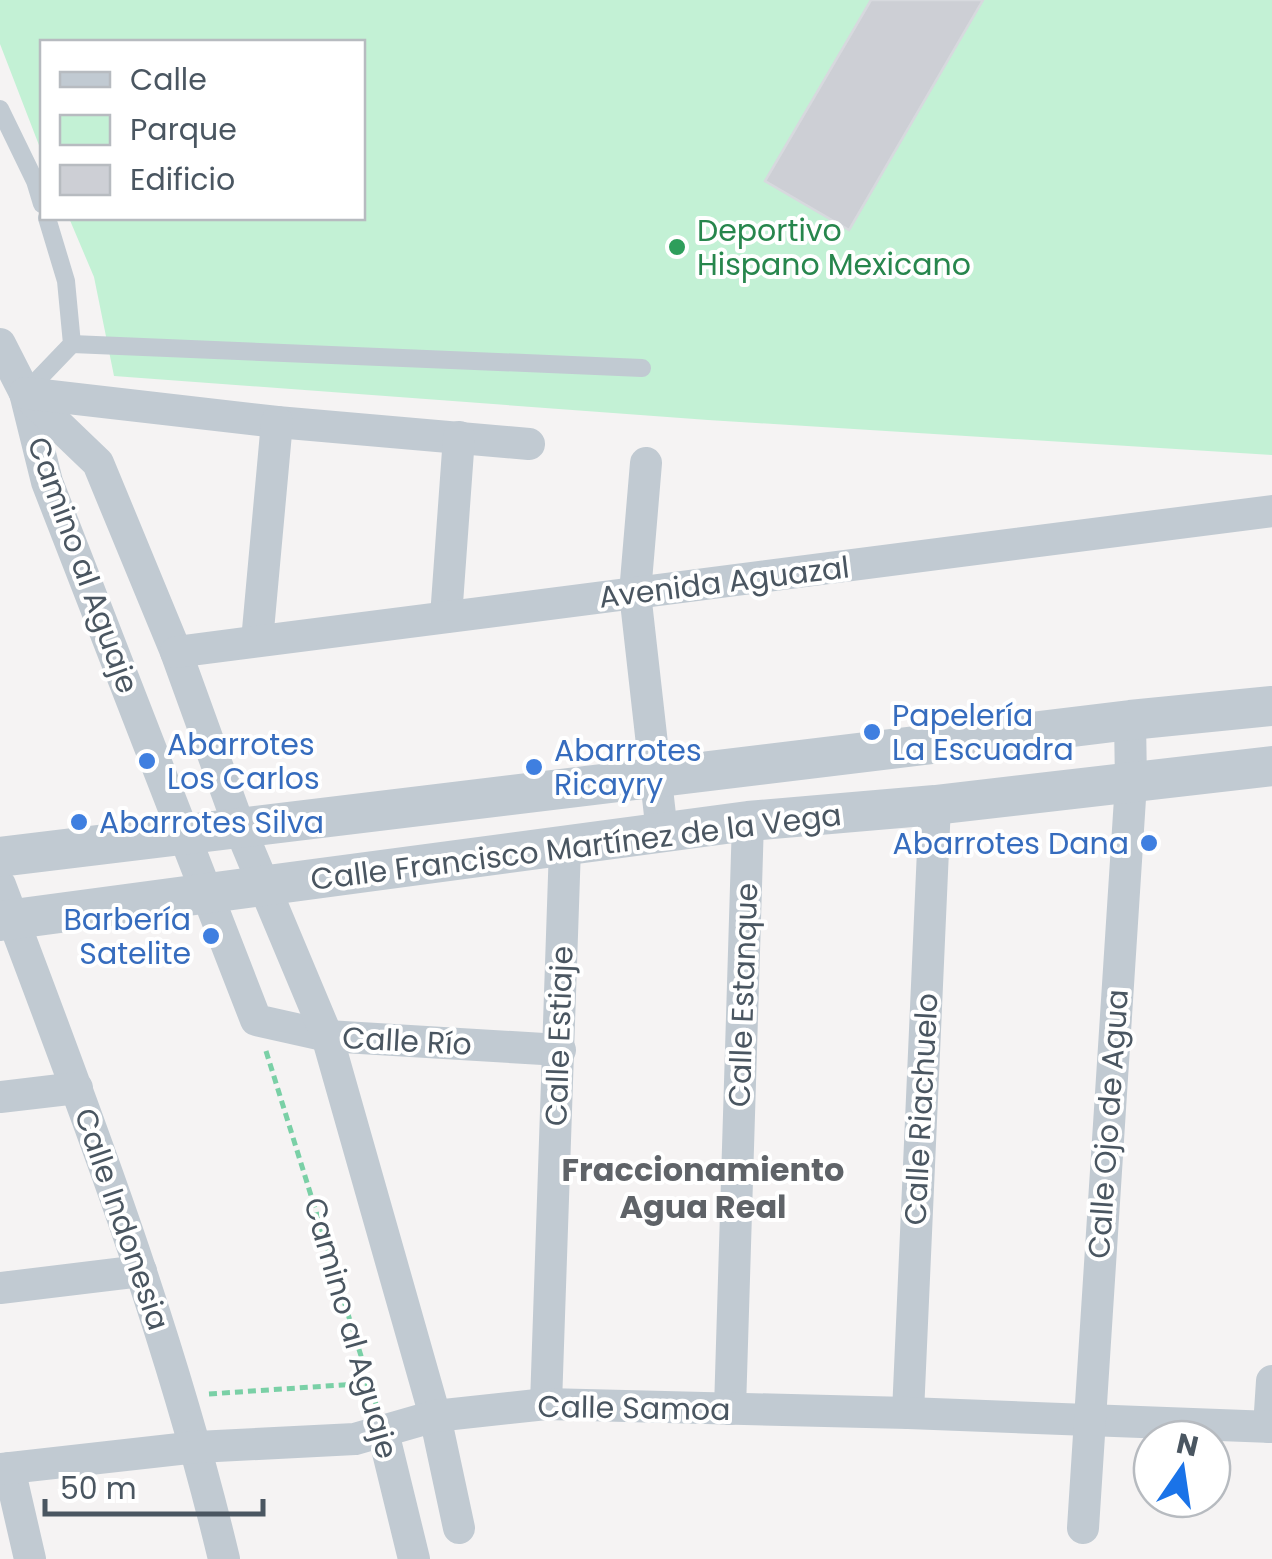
<svg xmlns="http://www.w3.org/2000/svg" width="1272" height="1559" viewBox="0 0 1272 1559" font-family="Poppins,sans-serif">
	<style>
		.green { fill: #c3f1d5 }
		.building { fill: #cdcfd5; stroke: #d7d9de; stroke-width: 2.5 }
		.lines { fill: none; stroke-linecap: round; stroke-linejoin: round }
		.path { stroke: #7ad0a6; stroke-width: 5; stroke-dasharray: 8 5; stroke-linecap: butt }
		.service { stroke: #c1cad2; stroke-width: 18 }
		.minor { stroke: #c1cad2; stroke-width: 32 }
		.tertiary { stroke: #c1cad2; stroke-width: 40 }
		.leisure-dot { fill: #2e9e5b; stroke: #fff; stroke-width: 4 }
		.shop-dot { fill: #3f7fe0; stroke: #fff; stroke-width: 4 }
		.labels { text-anchor: middle; dominant-baseline: central; stroke-width: 8; stroke-linejoin: round; paint-order: stroke }
		.leisure-label { font-size: 30px; fill: #27864d; stroke: #fff; text-anchor: start }
		.street-label { font-size: 30px; fill: #4a5661; stroke: #fff }
		.shop-label { font-size: 30px; fill: #366cbe; stroke: #fff; text-anchor: start }
		.neighbourhood-label { font-size: 32px; font-weight: bold; fill: #5f6368; stroke: #fff }
	</style>
	<rect width="100%" height="100%" fill="#f5f3f3"/>
	<path class="green" d="M0 0H1272V455L708 420 114 376 94 277 69 218H362V42H42V153L0 44Z"/>
	<path class="building" d="M871 0H983L849 230 765 181Z"/>
	<g class="lines">
		<g class="path">
			<path d="M266 1051 376 1404"/>
			<path d="M209 1394 371 1383"/>
		</g>
		<g class="service">
			<path d="M0 109 35 181 42 204"/>
			<path d="M72 344 642 368"/>
			<path d="M25 393 72 344 66 281 47 218"/>
		</g>
		<g class="minor">
			<path d="M0 344 25 393 47 482 256 1020 327 1036 560 1050"/>
			<path d="M25 393 98 463 176 652 239 826 327 1036 435 1416 459 1528"/>
			<path d="M25 393 277 422 529 444"/>
			<path d="M646 463 635 593 662 833"/>
			<path d="M446 617 459 437"/>
			<path d="M257 641 277 422"/>
			<path d="M176 652 1272 511"/>
			<path d="M0 885C84 1107 169 1328 224 1559"/>
			<path d="M0 1097 77 1088"/>
			<path d="M0 1288 141 1271"/>
			<path d="M546 1404 565 847"/>
			<path d="M730 1409 748 821"/>
			<path d="M908 1413 935 805"/>
			<path d="M1269 1427 1272 1381"/>
			<path d="M383 1432 414 1559"/>
			<path d="M9 1468 30 1559"/>
			<path d="M0 1469 197 1447 355 1439 435 1416 546 1404 908 1413 1272 1427"/>
			<path d="M1083 1528 1131 783 1130 720"/>
		</g>
		<g class="tertiary">
			<path d="M0 857 1130 720 1272 706"/>
			<path d="M0 921 748 821 935 805 1272 766"/>
		</g>
	</g>
	<circle class="leisure-dot" cx="677" cy="247" r="10"/>
	<g class="shop-dot">
		<circle cx="872" cy="732" r="10"/>
		<circle cx="147" cy="761" r="10"/>
		<circle cx="534" cy="767" r="10"/>
		<circle cx="79" cy="822" r="10"/>
		<circle cx="1149" cy="843" r="10"/>
		<circle cx="211" cy="936" r="10"/>
	</g>
	<g class="labels">
		<g class="leisure-label">
			<text x="697" y="230">Deportivo<tspan x="697" dy="34">Hispano Mexicano</tspan></text>
		</g>
		<g class="street-label">
			<text transform="translate(83 565) rotate(70)">Camino al Aguaje</text>
			<text transform="translate(724 582) rotate(-7)">Avenida Aguazal</text>
			<text transform="translate(576 847) rotate(-7)">Calle Francisco Martínez de la Vega</text>
			<text transform="translate(743 995) rotate(-88)">Calle Estanque</text>
			<text transform="translate(559 1036) rotate(-88)">Calle Estiaje</text>
			<text transform="translate(407 1041) rotate(3)">Calle Río</text>
			<text transform="translate(921 1109) rotate(-87)">Calle Riachuelo</text>
			<text transform="translate(1108 1124) rotate(-86)">Calle Ojo de Agua</text>
			<text transform="translate(122 1219) rotate(71)">Calle Indonesia</text>
			<text transform="translate(351 1328) rotate(74)">Camino al Aguaje</text>
			<text transform="translate(634 1408) rotate(1)">Calle Samoa</text>
		</g>
		<g class="shop-label">
			<text x="892" y="715">Papelería<tspan x="892" dy="34">La Escuadra</tspan></text>
			<text x="167" y="744">Abarrotes<tspan x="167" dy="34">Los Carlos</tspan></text>
			<text x="554" y="750">Abarrotes<tspan x="554" dy="34">Ricayry</tspan></text>
			<text x="99" y="822">Abarrotes Silva</text>
			<text x="1129" y="843" text-anchor="end">Abarrotes Dana</text>
			<text x="191" y="919" text-anchor="end">Barbería<tspan x="191" dy="34">Satelite</tspan></text>
		</g>
		<g class="neighbourhood-label">
			<text x="703" y="1169">Fraccionamiento<tspan x="703" dy="37">Agua Real</tspan></text>
		</g>
	</g>
	<rect x="40" y="40" width="325" height="180" fill="#ffffff" stroke="#b7bbc0" stroke-width="2.5"/>
	<rect x="60" y="72" width="50" height="15" fill="#c1cad2" stroke="#b7bbc0" stroke-width="2.5"/>
	<text x="130" y="90" font-size="30" fill="#4a5661">Calle</text>
	<rect x="60" y="115" width="50" height="30" fill="#c3f1d5" stroke="#b7bbc0" stroke-width="2.5"/>
	<text x="130" y="140" font-size="30" fill="#4a5661">Parque</text>
	<rect x="60" y="165" width="50" height="30" fill="#cdcfd5" stroke="#b7bbc0" stroke-width="2.5"/>
	<text x="130" y="190" font-size="30" fill="#4a5661">Edificio</text>
	<g transform="translate(1182 1469) rotate(13)"><circle r="48" fill="#ffffff" stroke="#b7bbc0" stroke-width="2.5"/>
	<path d="M0-8L18 38L0 25L-18 38Z" fill="#1a73e8"/>
	<text y="-15" font-size="28" font-weight="bold" text-anchor="middle" fill="#4a5661">N</text>
	</g>
	<path d="M45 1499v15h218v-15" fill="none" stroke="#4a5661" stroke-width="5"/>
	<text x="60" y="1499" font-size="30" fill="#4a5661" stroke="#ffffff" stroke-width="8" paint-order="stroke">50 m</text>
</svg>
